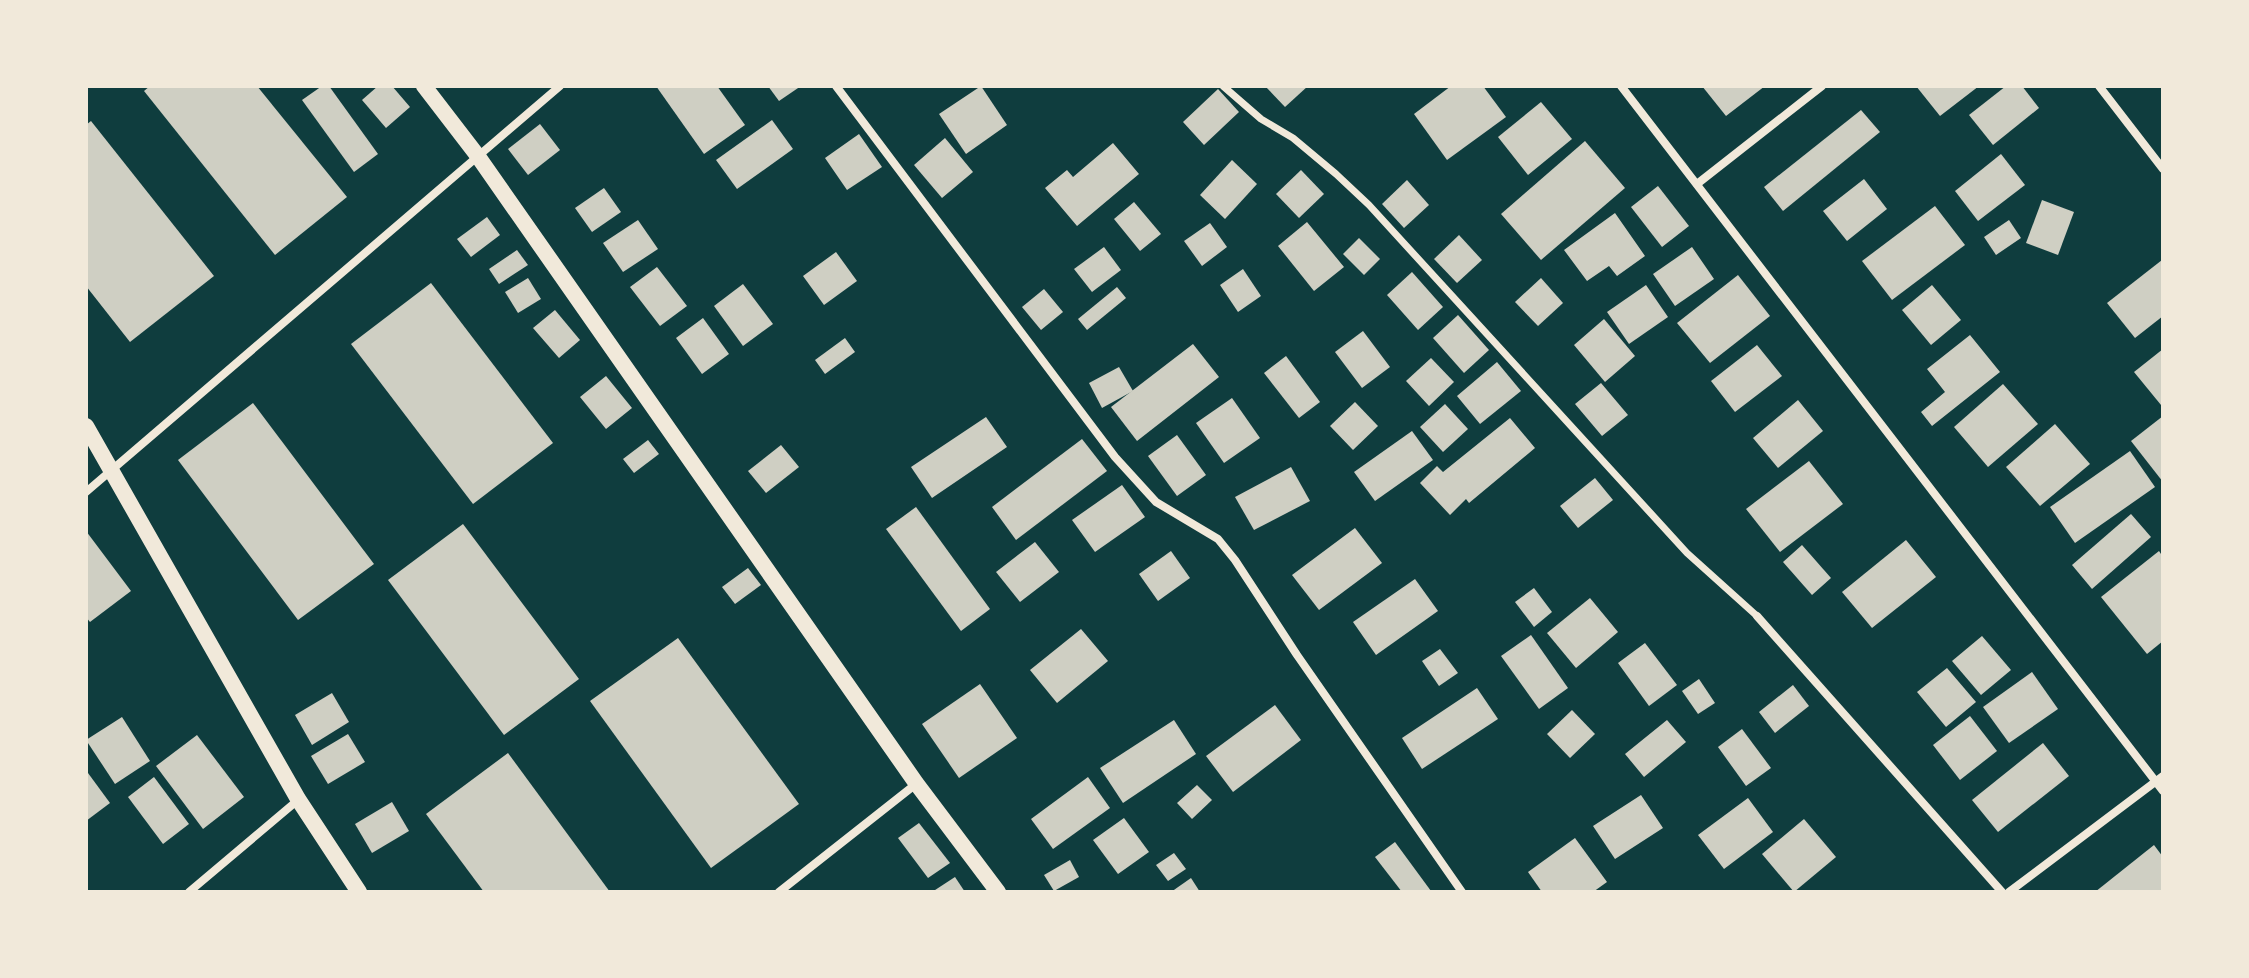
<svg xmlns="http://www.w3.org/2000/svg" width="2249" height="978" viewBox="0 0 2249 978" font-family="'Asap Condensed',sans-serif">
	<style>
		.building { fill: #cfcfc3 }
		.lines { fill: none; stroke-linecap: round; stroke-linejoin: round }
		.pedestrian { stroke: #f1e9da; stroke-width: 7 }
		.minor { stroke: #f1e9da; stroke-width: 8 }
		.secondary { stroke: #f1e9da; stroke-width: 16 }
	</style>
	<rect width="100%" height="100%" fill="#0f3d3e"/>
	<g class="building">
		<path d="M150 86H257L347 197 275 255 144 91Z"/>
		<path d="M322 86H329L378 154 354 172 302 100Z"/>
		<path d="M378 86H392L410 107 386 128 362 100Z"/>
		<path d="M656 86H717L745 125 704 154Z"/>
		<path d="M768 86H801L779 101Z"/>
		<path d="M981 86 1007 125 966 154 939 114Z"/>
		<path d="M1265 86H1308L1285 107Z"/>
		<path d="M1451 86H1483L1506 117 1447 160 1414 114Z"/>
		<path d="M1702 86H1765L1726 116Z"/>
		<path d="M1916 86H1979L1940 116Z"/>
		<path d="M2006 86H2022L2039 108 1993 145 1969 115Z"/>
		<path d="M1218 89 1239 112 1204 145 1183 122Z"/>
		<path d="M1541 102 1572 139 1528 175 1498 137Z"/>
		<path d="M1861 110 1880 132 1783 211 1764 187Z"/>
		<path d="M772 120 793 149 737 189 716 160Z"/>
		<path d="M91 121 214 276 130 342 86 286V125Z"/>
		<path d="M540 124 560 150 528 175 508 149Z"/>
		<path d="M859 134 882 167 847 190 825 158Z"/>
		<path d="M945 138 973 172 942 198 914 165Z"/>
		<path d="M1585 141 1625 188 1541 260 1501 214Z"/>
		<path d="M1113 143 1139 174 1077 226 1045 188 1067 170 1073 177Z"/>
		<path d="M2001 154 2025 185 1978 221 1955 191Z"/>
		<path d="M1232 160 1257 184 1225 219 1200 195Z"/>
		<path d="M1301 170 1324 194 1299 218 1276 194Z"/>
		<path d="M1864 179 1887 209 1847 241 1823 211Z"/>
		<path d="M1407 180 1429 205 1404 228 1382 204Z"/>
		<path d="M1658 186 1689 226 1662 247 1631 207Z"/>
		<path d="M604 188 621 212 592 232 575 208Z"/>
		<path d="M2042 200 2074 212 2058 255 2026 243Z"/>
		<path d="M1134 202 1161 234 1140 251 1114 219Z"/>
		<path d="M1935 206 1965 245 1892 300 1862 261Z"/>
		<path d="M1615 213 1645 256 1617 276 1609 266 1587 281 1564 250Z"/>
		<path d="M487 217 500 235 471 257 457 239Z"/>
		<path d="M638 220 658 249 623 272 603 243Z"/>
		<path d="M2009 220 2021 238 1996 255 1984 237Z"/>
		<path d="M1307 222 1344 267 1314 291 1278 246Z"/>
		<path d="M1210 223 1227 247 1202 266 1184 241Z"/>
		<path d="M1459 235 1482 260 1457 283 1434 259Z"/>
		<path d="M1359 238 1380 259 1364 275 1343 254Z"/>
		<path d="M1104 247 1121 270 1092 292 1074 269Z"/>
		<path d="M1692 247 1714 279 1675 306 1653 274Z"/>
		<path d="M517 250 528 265 499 284 489 269Z"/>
		<path d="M836 252 857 281 824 305 803 276Z"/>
		<path d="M2162 260 2163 316 2135 338 2107 303Z"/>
		<path d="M657 267 687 306 660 326 630 287Z"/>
		<path d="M1243 269 1261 296 1238 312 1220 285Z"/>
		<path d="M1412 272 1443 307 1418 330 1387 295Z"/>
		<path d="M1738 275 1770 316 1710 363 1677 323Z"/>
		<path d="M528 278 541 299 518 313 505 292Z"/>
		<path d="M1541 278 1563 303 1538 326 1515 302Z"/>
		<path d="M431 283 553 443 473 504 351 344Z"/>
		<path d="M743 284 773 324 743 346 714 306Z"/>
		<path d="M1646 285 1668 317 1629 344 1607 312Z"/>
		<path d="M1932 285 1961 320 1931 345 1902 310Z"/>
		<path d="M1117 287 1126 298 1087 330 1078 319Z"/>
		<path d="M1044 289 1063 312 1041 330 1022 307Z"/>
		<path d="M555 310 580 340 559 358 533 328Z"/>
		<path d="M1458 315 1489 350 1464 373 1433 338Z"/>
		<path d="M703 318 729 354 702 374 676 338Z"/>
		<path d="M1604 319 1635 356 1605 382 1574 345Z"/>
		<path d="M1363 331 1390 367 1362 388 1335 352Z"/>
		<path d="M1970 335 2000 372 1932 426 1921 412 1945 392 1927 369Z"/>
		<path d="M845 338 855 352 825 374 815 360Z"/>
		<path d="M1193 344 1219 377 1137 441 1111 407Z"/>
		<path d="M1757 345 1782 376 1735 412 1711 381Z"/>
		<path d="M2163 349V403L2161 405 2134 372Z"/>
		<path d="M1286 356 1320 402 1299 418 1264 373Z"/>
		<path d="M1431 358 1454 382 1429 406 1406 381Z"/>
		<path d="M1497 362 1521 391 1480 424 1457 396Z"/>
		<path d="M1119 367 1133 391 1102 408 1089 383Z"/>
		<path d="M606 376 632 408 606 429 580 397Z"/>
		<path d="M1601 383 1628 415 1602 436 1575 404Z"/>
		<path d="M2003 384 2038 424 1988 467 1954 427Z"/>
		<path d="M1232 398 1260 438 1224 463 1196 423Z"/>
		<path d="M1798 400 1823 431 1778 468 1753 438Z"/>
		<path d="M1355 402 1378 426 1353 450 1330 426Z"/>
		<path d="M253 403 374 564 298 620 178 460Z"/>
		<path d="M1445 404 1468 429 1443 452 1420 427Z"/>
		<path d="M2163 416V482L2131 441Z"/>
		<path d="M986 417 1007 447 932 498 911 467Z"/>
		<path d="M1510 418 1535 448 1469 503 1466 499 1450 515 1420 483 1437 466 1443 472Z"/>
		<path d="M2055 424 2090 464 2040 506 2006 467Z"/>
		<path d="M1412 431 1433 460 1375 501 1354 472Z"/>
		<path d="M1177 435 1206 475 1177 496 1148 456Z"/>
		<path d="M1082 439 1107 471 1016 540 992 507Z"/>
		<path d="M648 440 659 454 634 473 623 459Z"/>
		<path d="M781 445 799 467 766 493 748 471Z"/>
		<path d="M2130 451 2155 487 2075 543 2050 507Z"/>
		<path d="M1809 461 1843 504 1780 552 1746 509Z"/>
		<path d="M1291 467 1310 501 1254 530 1235 497Z"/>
		<path d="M1595 478 1613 500 1578 528 1560 506Z"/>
		<path d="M1122 485 1145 517 1095 552 1072 520Z"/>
		<path d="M916 507 990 609 961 631 886 529Z"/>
		<path d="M2131 514 2151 537 2092 589 2072 565Z"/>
		<path d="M463 524 579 679 504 735 388 580Z"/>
		<path d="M1355 528 1382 563 1319 610 1292 575Z"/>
		<path d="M86 531 131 591 90 622 86 617Z"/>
		<path d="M1906 540 1936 577 1872 628 1842 592Z"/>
		<path d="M1035 542 1059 572 1020 602 996 572Z"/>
		<path d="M1802 545 1831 578 1812 595 1783 562Z"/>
		<path d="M1171 551 1190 578 1158 601 1139 574Z"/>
		<path d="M2159 551 2163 557V641L2147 654 2101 597Z"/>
		<path d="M748 568 761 585 735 604 722 587Z"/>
		<path d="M1415 579 1438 611 1376 655 1353 622Z"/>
		<path d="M1534 588 1552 612 1534 627 1515 602Z"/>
		<path d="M1590 598 1618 632 1576 668 1547 633Z"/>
		<path d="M1081 629 1108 661 1057 703 1030 670Z"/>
		<path d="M1531 635 1568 688 1539 709 1501 656Z"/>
		<path d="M1982 636 2011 670 1981 695 1952 661Z"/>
		<path d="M678 638 799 804 711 868 590 701Z"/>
		<path d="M1645 643 1677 685 1649 706 1618 663Z"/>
		<path d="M1440 649 1458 673 1439 686 1422 661Z"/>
		<path d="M1947 668 1976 702 1946 727 1917 692Z"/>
		<path d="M2032 672 2058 709 2009 743 1983 707Z"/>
		<path d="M1699 679 1715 703 1698 714 1682 691Z"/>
		<path d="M980 684 1017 738 959 778 922 724Z"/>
		<path d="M1793 685 1809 706 1775 733 1759 712Z"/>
		<path d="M1477 688 1498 719 1422 769 1402 738Z"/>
		<path d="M332 693 349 722 312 745 295 715Z"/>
		<path d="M1275 705 1301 740 1233 792 1206 756Z"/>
		<path d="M1572 710 1595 734 1570 758 1547 734Z"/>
		<path d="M1970 716 1997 751 1960 780 1933 745Z"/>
		<path d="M122 717 150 761 115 784 86 740Z"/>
		<path d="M1174 720 1196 754 1123 803 1100 768Z"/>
		<path d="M1667 720 1686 742 1644 777 1625 754Z"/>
		<path d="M1742 729 1771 768 1746 786 1718 747Z"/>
		<path d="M348 734 365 762 328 784 311 756Z"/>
		<path d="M197 735 244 797 203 829 156 766Z"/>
		<path d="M2043 743 2069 776 1998 832 1972 800Z"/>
		<path d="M508 753 610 892H484L426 814Z"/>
		<path d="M88 773 110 803 86 821V774Z"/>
		<path d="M154 777 189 824 163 844 128 797Z"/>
		<path d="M1088 777 1110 808 1053 849 1031 819Z"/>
		<path d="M1197 785 1212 800 1192 819 1177 803Z"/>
		<path d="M1641 795 1663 828 1615 859 1593 826Z"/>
		<path d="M1748 798 1773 832 1724 869 1698 835Z"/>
		<path d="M392 802 409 831 372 853 355 824Z"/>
		<path d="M1124 818 1149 852 1118 874 1093 840Z"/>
		<path d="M1804 819 1836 857 1794 892 1762 854Z"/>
		<path d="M919 823 950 863 928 878 898 838Z"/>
		<path d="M1575 838 1607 882 1593 892H1542L1528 872Z"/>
		<path d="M1395 842 1431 891 1430 892H1402L1375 857Z"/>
		<path d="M2154 845 2163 857V892H2095Z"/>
		<path d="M1174 853 1186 869 1168 881 1156 865Z"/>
		<path d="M1070 860 1079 877 1054 891 1044 875Z"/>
		<path d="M955 877 965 892H932Z"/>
		<path d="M1191 878 1200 892H1171Z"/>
	</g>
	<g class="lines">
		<path class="pedestrian" d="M1223 86 1261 119 1293 138 1336 174 1369 205 1687 553 1757 616"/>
		<g class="minor">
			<path d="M836 86 1115 457 1156 502 1218 539 1235 560 1297 655 1462 892"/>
			<path d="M1621 86 2163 791"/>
			<path d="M2099 86 2163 169"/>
			<path d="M1697 184 1822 86"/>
			<path d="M86 492 560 86"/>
			<path d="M1757 616 2002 892"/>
			<path d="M189 892 298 800"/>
			<path d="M779 892 916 784"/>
			<path d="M2009 892 2163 776"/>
		</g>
		<g class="secondary">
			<path d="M424 86 477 155 916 783 998 892"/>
			<path d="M86 426 298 799 359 892"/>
		</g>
	</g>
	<rect width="2249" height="978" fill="none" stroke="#f1e9da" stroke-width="176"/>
</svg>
